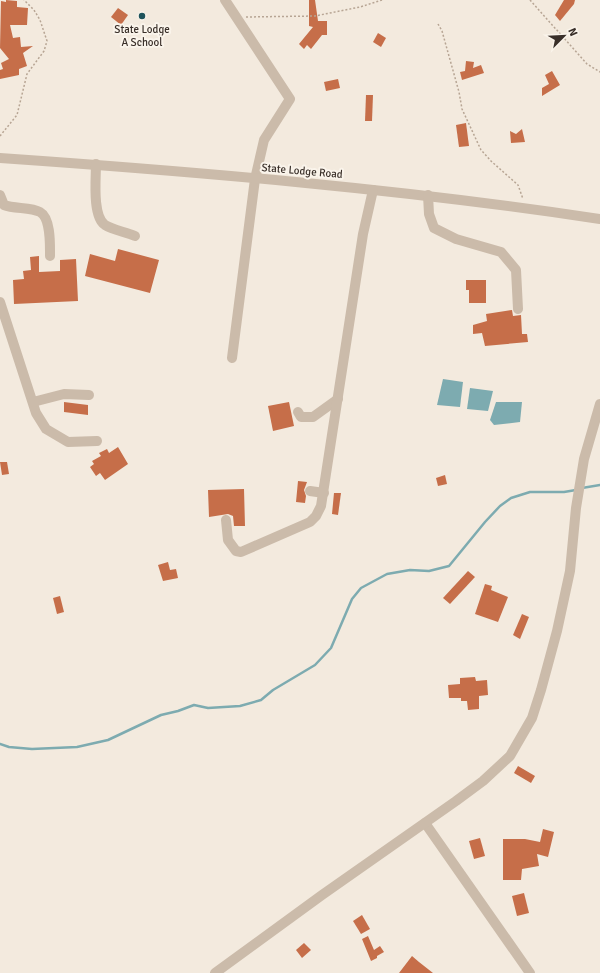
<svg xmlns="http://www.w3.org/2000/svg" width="600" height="973" viewBox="0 0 600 973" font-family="Signika,sans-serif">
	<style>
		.water { fill: #7dabb0 }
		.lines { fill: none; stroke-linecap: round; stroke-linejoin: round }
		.stream { stroke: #7dabb0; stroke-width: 2.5 }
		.building { fill: #c66e49 }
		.path { stroke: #b7a594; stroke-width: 1.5; stroke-dasharray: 2 2; stroke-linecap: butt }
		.minor { stroke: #cbbbaa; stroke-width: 10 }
		.poi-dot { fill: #1e535b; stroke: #faf4eb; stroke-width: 1.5 }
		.labels { text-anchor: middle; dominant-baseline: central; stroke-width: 4; stroke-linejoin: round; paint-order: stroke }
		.poi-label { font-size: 11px; fill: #392f29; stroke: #faf4eb }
		.street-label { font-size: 11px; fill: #392f29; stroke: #faf4eb }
	</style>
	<rect width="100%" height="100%" fill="#f3eade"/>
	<g class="water">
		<path d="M443 379 463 382 460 407 437 405Z"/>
		<path d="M470 388 493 391 488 411 467 409Z"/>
		<path d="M496 402H522L520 422 494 425 490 420Z"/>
	</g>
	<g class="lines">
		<g class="stream">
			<path d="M582 488 600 485"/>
			<path d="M0 744 9 747 32 749 77 747 108 740 161 715 178 711 194 705 208 708 240 706 261 700 273 690 315 665 331 648 352 599 361 588 387 574 410 570 429 571 449 566 485 522 500 506 511 498 530 492H564L576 490"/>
		</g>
	</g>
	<g class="building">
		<path d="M6 0 17 1V7L28 8 27 25H10L13 38 20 37 21 47 33 46 23 53 27 66 19 69V75L0 79V70L3 69 1 63 9 59 0 48 1 1 6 2Z"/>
		<path d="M309 0H315L318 21H327V35H322L311 49 307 45 304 49 299 44 313 27 309 26Z"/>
		<path d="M564 0H575L574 4 560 21 555 15Z"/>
		<path d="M118 8 128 15 121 25 111 17Z"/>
		<path d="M378 33 386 38 381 47 373 42Z"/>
		<path d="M466 61 474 62 473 68 481 65 484 73 462 80 460 72 465 71Z"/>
		<path d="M552 71 560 85 542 96V88L549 84 545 75Z"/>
		<path d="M338 79 340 88 326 91 324 82Z"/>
		<path d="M366 95H373L372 121H365Z"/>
		<path d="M466 123 469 146 459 147 456 125Z"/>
		<path d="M522 129 525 142 511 143 510 131 516 134Z"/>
		<path d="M118 249 159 260 150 293 85 276 90 254 115 261Z"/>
		<path d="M39 256V272L60 271V260L76 259 78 301 14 304 13 280 24 279 23 271 31 270 30 257Z"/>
		<path d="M466 280H486V303H469V290H466Z"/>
		<path d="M512 310 513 316 521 315 522 334H527L528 342 485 346 482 333 473 334V325L487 321 486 314Z"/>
		<path d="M64 402 88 405V415L64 412Z"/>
		<path d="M289 402 294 426 273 431 268 406Z"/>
		<path d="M118 447 128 464 105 480 100 473 96 476 90 467 94 464 92 461 101 456 99 453 107 449 109 453Z"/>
		<path d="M0 462H7L9 474 2 475Z"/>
		<path d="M445 475 447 484 438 486 436 478Z"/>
		<path d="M298 481 307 482 304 490 306 496 305 503 296 502Z"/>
		<path d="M244 489 245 526H234L233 516 228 514 209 517 208 490Z"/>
		<path d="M334 493H341L338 515 332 514Z"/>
		<path d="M168 562 170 570 176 569 178 578 163 581 158 565Z"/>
		<path d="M468 571 475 577 450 604 443 598Z"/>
		<path d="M485 584 492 586 491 590 508 597 498 622 475 614Z"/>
		<path d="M60 596 64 612 57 614 53 598Z"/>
		<path d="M522 614 529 617 520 639 513 635Z"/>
		<path d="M475 677 476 681 487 680 488 695 479 696V709L468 710 467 701H461V698H449L448 685 460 684V678Z"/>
		<path d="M518 766 535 776 531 783 514 773Z"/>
		<path d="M543 829 554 832 548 857 537 854 539 866 522 869 521 880H503V839H525L540 842Z"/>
		<path d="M480 838 485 856 474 859 469 841Z"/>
		<path d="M524 893 529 913 517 916 512 896Z"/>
		<path d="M362 915 370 929 361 934 353 921Z"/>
		<path d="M368 936 374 950 380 946 384 952 377 956V958L371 961 362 939Z"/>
		<path d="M304 943 311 950 302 958 296 950Z"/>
		<path d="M412 956 419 962 433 973H399Z"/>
	</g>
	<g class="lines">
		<g class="path">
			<path d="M530 0 587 64 600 72"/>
			<path d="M246 17 315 16 360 7 382 0"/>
			<path d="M438 24 442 31 459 92 462 109 481 150 491 161 518 185 523 199"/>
			<path d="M0 136 17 115 27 74 44 51 47 41 40 20 34 10 24 0"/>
		</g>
		<g class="minor">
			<path d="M225 0 290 99 264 140 255 179 232 358"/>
			<path d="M0 158C201 172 401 189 600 219"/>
			<path d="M96 164C96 178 92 216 105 225 113 230 126 232 135 236"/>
			<path d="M0 195 4 205C14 209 31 207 40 212 51 218 50 245 50 256"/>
			<path d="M428 195 429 214 434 228 456 239 501 252 516 270 518 309"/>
			<path d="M0 302 36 413 46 429 68 442 97 441"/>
			<path d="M33 402 64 394 89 395"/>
			<path d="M298 412 301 417H313L338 399"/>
			<path d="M310 491 324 493"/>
			<path d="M226 520 228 540 236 551 241 552 310 522 316 516 321 506 363 234 373 190"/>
			<path d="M425 823 530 973"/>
			<path d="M215 973 322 895 456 801 483 781 510 756 532 718 541 690 557 631 570 571 576 508 584 459 600 404"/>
		</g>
	</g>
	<circle class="poi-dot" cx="142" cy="16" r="4"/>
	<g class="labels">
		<g class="poi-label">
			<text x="142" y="29">State Lodge<tspan x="142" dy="13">A School</tspan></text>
		</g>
		<g class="street-label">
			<text transform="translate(302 171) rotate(5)">State Lodge Road</text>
		</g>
	</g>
	<g transform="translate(564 36) rotate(66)" stroke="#faf4eb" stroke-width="3" paint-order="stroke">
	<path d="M0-3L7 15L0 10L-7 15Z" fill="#392f29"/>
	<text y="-6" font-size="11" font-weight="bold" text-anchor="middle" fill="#392f29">N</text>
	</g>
</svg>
